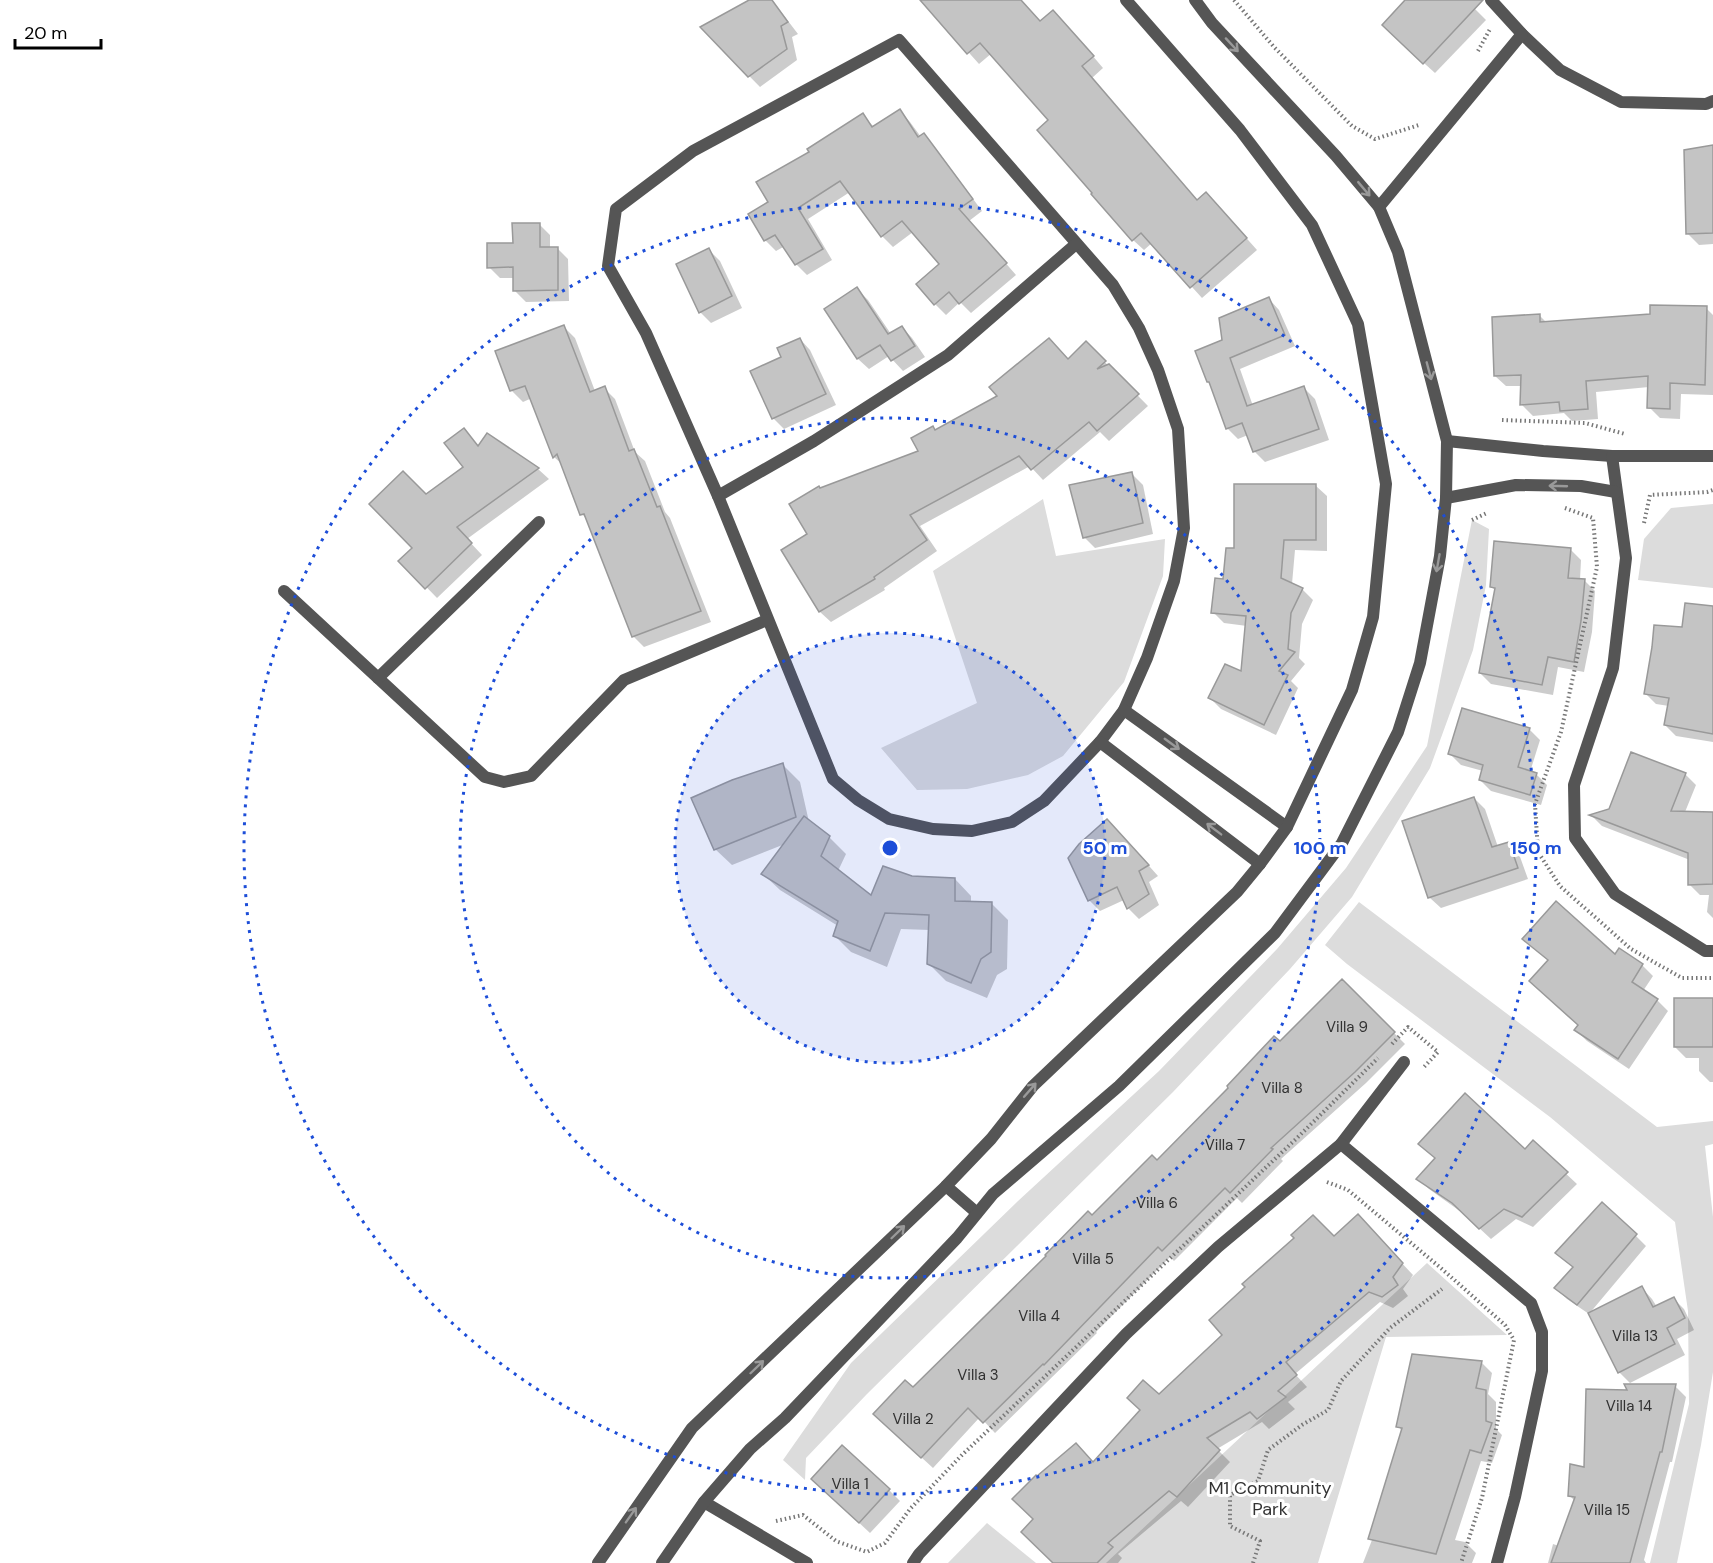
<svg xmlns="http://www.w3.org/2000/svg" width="1713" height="1563" viewBox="0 0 1713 1563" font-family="'DM Sans',sans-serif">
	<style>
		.green { fill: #dcdcdc }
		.shadow { fill: #0003 }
		.building { fill: #c4c4c4; stroke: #999; stroke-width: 1.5 }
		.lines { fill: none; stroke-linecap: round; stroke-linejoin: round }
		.path { stroke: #777; stroke-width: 4; stroke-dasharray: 1.5 3; stroke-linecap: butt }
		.street { stroke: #555; stroke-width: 12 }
		.oneway { stroke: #999 }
		.ring { fill: none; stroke: #1d4ed8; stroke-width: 3; stroke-dasharray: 3 6 }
		.labels { text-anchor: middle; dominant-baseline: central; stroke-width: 6; stroke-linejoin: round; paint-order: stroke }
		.number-label { font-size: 15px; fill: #313131 }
		.park-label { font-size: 18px; fill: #333; stroke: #fff }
		.centre { fill: #1d4ed8; stroke: #fff; stroke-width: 3 }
		.ring-label { font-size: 18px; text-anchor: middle; font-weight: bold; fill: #1d4ed8; stroke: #fff; stroke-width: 6; stroke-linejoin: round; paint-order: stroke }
	</style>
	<rect width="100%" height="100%" fill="#fff"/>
	<g class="green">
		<path d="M1043 499 1056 556 1165 539 1163 576 1124 682 1063 756 1028 775 967 789 917 790 881 748 977 703 933 571Z"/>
		<path d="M1713 504V588L1638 580 1644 539 1671 508Z"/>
		<path d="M1472 520 1489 529 1486 585 1473 650 1430 768 1352 897 1290 969 1173 1092 867 1394 806 1458 805 1480 783 1460 851 1363 1018 1201 1159 1071 1277 949 1346 868 1427 746Z"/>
		<path d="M1359 902 1657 1127 1713 1121V1144L1705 1146 1713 1217V1372L1701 1445 1677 1563H1650L1689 1404 1688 1311 1675 1222 1550 1117 1347 964 1325 945Z"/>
		<path d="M1427 1263 1507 1335 1386 1337 1318 1563H1106Z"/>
		<path d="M987 1523 1036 1563H948Z"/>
	</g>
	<g class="shadow">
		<path d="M752 0H772L798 34 792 37 797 60 760 87 702 28Z"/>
		<path d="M938 0H1021L1040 23 1064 22 1103 68 1092 78 1198 201 1217 205 1257 250 1202 298 1152 243 1144 250 1133 240 1051 120 992 53 979 64 929 8Z"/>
		<path d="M1407 0H1466L1486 20 1435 73 1394 36Z"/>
		<path d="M900 111 910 122 921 137 924 135 934 146 982 211 969 221 1016 275 971 313 960 302 946 315 935 304 918 284 941 264 913 232 893 247 882 236 850 192 808 219 832 260 807 275 796 264 785 246 776 251 765 240 750 214 770 202 811 152 862 115 874 127Z"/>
		<path d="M1713 146V244L1699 245 1688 234Z"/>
		<path d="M539 224 550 235V249L557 248 568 259 569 301 526 302 515 291 514 278H500L489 267Z"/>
		<path d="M709 250 720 261 742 308 711 323 700 312Z"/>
		<path d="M857 289 868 300 891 334 902 327 912 338 925 357 903 371 889 356 869 369 858 359 826 309Z"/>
		<path d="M1269 299 1279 310 1295 346 1240 369 1253 406 1304 388 1315 399 1329 440 1265 462 1254 451 1248 435 1238 439 1227 428 1223 341Z"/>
		<path d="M1706 308 1713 315V395L1681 394 1680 419 1660 418 1649 407V387L1596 392 1598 419 1572 421 1564 413 1533 416 1522 405V386H1506L1495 376 1539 315 1547 323 1652 315Z"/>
		<path d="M564 327 575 338 595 391 604 388 615 399 635 452 645 461 665 512 670 518 711 622 644 647 633 636 588 520 582 514 564 466 554 457 532 398 523 402 512 391 497 352Z"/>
		<path d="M800 339 810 350 836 405 784 429 773 418 783 357Z"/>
		<path d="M1086 343 1148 406 1109 441 1100 432 1043 480 1030 466 920 526 937 551 884 588 885 590 831 622 820 612 783 550 810 534 820 489 920 452 936 432 1068 361Z"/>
		<path d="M464 430 479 446 488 435 538 469 549 479 467 539 482 555 437 598 401 561 414 548 426 496 465 468Z"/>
		<path d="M1132 474 1143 485 1153 534 1095 548 1084 537Z"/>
		<path d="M1316 486 1327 496V551L1295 550 1292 584 1302 589 1313 600 1302 624 1299 658 1305 664 1291 681 1298 688 1276 735 1221 709 1210 698 1242 673 1247 626 1224 623 1213 612 1236 550Z"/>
		<path d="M1570 549 1581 560 1580 580H1584L1595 591 1592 632 1584 672 1558 667 1553 695 1491 684 1480 673 1496 591 1492 587Z"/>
		<path d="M1713 607V742L1676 736 1665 725 1669 706 1656 704 1645 693 1684 629Z"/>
		<path d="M1529 729 1540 740 1530 772 1536 774 1547 785 1541 805 1491 791 1480 780 1483 771 1461 765 1450 754Z"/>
		<path d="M783 765 800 782 809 822 829 837 846 854 838 871 871 897 912 877 955 879 971 896V903L992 904 1008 920 1007 969 997 975 987 998 946 981 929 964 930 930 901 929 887 967 851 952 834 935 838 926 780 890 763 874 785 844 732 865 715 849Z"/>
		<path d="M1685 774 1696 785 1685 812 1713 813V918L1707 912 1709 895H1700L1689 884 1690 860 1602 826 1592 816 1610 810Z"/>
		<path d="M1474 798 1485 809 1498 847 1508 843 1519 854 1528 879 1441 908 1430 898 1404 822Z"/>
		<path d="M1118 831 1158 876 1149 882 1159 905 1139 919 1128 908 1124 900 1100 911 1089 900Z"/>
		<path d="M1535 949 1615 956 1619 950 1642 965 1653 976 1643 991 1657 1000 1668 1011 1629 1069 1587 1041 1576 1030 1579 1025 1549 961Z"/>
		<path d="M1342 981 1405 1044 1366 1083 1281 1159 1283 1161 1242 1203 1237 1198 1174 1261 1170 1257 1096 1332 1097 1333 995 1433 980 1417 933 1468 886 1425 913 1389 1092 1217 1157 1162Z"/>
		<path d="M1713 1000V1082H1710L1699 1071V1058H1686L1675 1047Z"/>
		<path d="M1533 1143 1577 1184 1533 1227 1516 1219 1491 1239 1464 1214 1429 1189 1418 1179 1436 1159 1525 1151Z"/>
		<path d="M1368 1227 1413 1275 1403 1289 1408 1296 1393 1308 1380 1302 1295 1374 1307 1387 1288 1402 1295 1409 1269 1429 1262 1422 1217 1449 1230 1462 1188 1507 1181 1501 1118 1554 1122 1558 1118 1563H1055L1094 1463 1159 1396 1334 1238Z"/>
		<path d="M1636 1236 1646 1246 1589 1314 1567 1299 1556 1288 1574 1268 1557 1253Z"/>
		<path d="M1642 1288 1652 1299 1657 1307 1673 1298 1684 1309 1694 1330 1677 1339 1685 1355 1630 1383 1619 1372Z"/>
		<path d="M1481 1362 1492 1373 1488 1394 1496 1402V1429L1502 1435 1492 1463 1481 1461 1455 1540 1465 1542 1476 1553 1472 1563H1363L1372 1540 1370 1539 1402 1431 1398 1426Z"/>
		<path d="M1675 1386 1686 1397 1672 1462H1670L1644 1560 1646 1563H1548L1553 1544 1559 1546 1575 1501 1569 1495 1629 1392Z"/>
		<path d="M824 1490H889L900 1501 870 1533Z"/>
	</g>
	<g class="building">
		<path d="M749 0H772L788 22 781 26 787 49 748 77 700 27Z"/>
		<path d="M920 0H1021L1040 21 1053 10 1094 56 1082 66 1197 200 1206 192 1247 238 1190 288 1141 233 1132 241 1091 194 1092 193 1037 130 1048 120 980 43 967 54Z"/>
		<path d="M1405 0H1483L1423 64 1382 25Z"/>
		<path d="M900 109 918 137 924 133 973 199 959 209 1007 263 959 304 949 292 934 305 916 284 939 264 902 221 881 237 840 181 798 208 823 249 795 265 775 235 764 241 748 214 768 202 756 182 809 152 807 149 863 113 872 127Z"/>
		<path d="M1713 145V233L1686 234 1684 150Z"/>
		<path d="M512 223H540V247H558V290L513 291V267L487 268V243H513Z"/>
		<path d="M709 248 732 296 699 313 676 264Z"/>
		<path d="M857 287 888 334 902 326 915 346 891 361 880 345 857 359 824 309Z"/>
		<path d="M1269 297 1285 335 1230 358 1247 406 1304 386 1319 429 1253 452 1242 423 1226 429 1209 382H1207L1195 351 1222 340 1219 318Z"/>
		<path d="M1650 305 1707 306 1705 385 1670 383V409L1647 408 1648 376 1586 381 1588 409 1560 411 1559 402 1520 405 1521 375 1494 376 1492 317 1540 314V322L1650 314Z"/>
		<path d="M564 325 590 392 605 386 629 451 634 449 657 507 660 506 701 611 632 637 584 514 580 515 557 454 553 458 525 386 510 391 495 351Z"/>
		<path d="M800 338 826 394 772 419 750 371 781 357 777 348Z"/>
		<path d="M1049 338 1068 359 1086 341 1106 361 1097 369 1109 364 1139 394 1097 431 1089 422 1031 470 1019 456 910 515 927 540 874 577 875 579 819 612 781 550 807 534 789 504 819 486 820 488 918 451 911 438 933 426 935 430 997 396 989 387Z"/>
		<path d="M464 428 478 446 487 433 539 468 457 527 472 543 425 589 398 561 412 548 369 504 403 471 426 494 463 467 444 443Z"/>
		<path d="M1132 472 1143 523 1083 538 1069 485Z"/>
		<path d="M1234 484H1316V540H1284L1281 578 1303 588 1291 613 1288 649 1295 652 1279 671 1288 675 1264 725 1208 698 1225 664 1241 671 1246 616 1211 613 1215 578 1223 579 1226 548H1234Z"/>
		<path d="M1494 541 1571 548 1568 578 1585 579 1581 621 1574 662 1548 657 1542 685 1479 673 1495 588 1490 587Z"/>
		<path d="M1685 603 1713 606V734L1664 725 1669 698 1644 694 1652 647 1654 625 1682 627Z"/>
		<path d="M1462 708 1530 728 1518 767 1537 773 1530 795 1479 780 1483 765 1448 754Z"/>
		<path d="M1631 752 1686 773 1671 811 1713 812V884L1688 885V853L1589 815 1609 809Z"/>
		<path d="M783 763 796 817 714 850 691 798 732 780Z"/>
		<path d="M1474 797 1492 847 1509 842 1518 868 1428 898 1402 821Z"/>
		<path d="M804 816 830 836 821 856 871 895 883 866 912 876 955 878V901L992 902 991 952 981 959 971 983 927 964 929 915 885 913 870 951 833 936 838 921 761 874Z"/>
		<path d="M1107 819 1149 865 1139 871 1149 894 1127 909 1117 887 1088 901 1068 858 1079 844Z"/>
		<path d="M1556 901 1615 954 1619 948 1643 964 1632 982 1658 999 1618 1059 1574 1030 1578 1025 1529 981 1548 960 1522 939Z"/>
		<path d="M1342 979 1395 1032 1355 1072 1271 1148 1273 1149 1230 1193 1225 1188 1162 1251 1158 1247 1044 1365 1043 1364 983 1423 968 1408 921 1458 873 1414 905 1380 913 1387 1046 1256 1045 1255 1088 1211 1092 1215 1152 1155 1157 1160 1228 1088 1227 1086 1274 1036 1280 1041Z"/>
		<rect x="1674" y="998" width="39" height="49"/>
		<path d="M1465 1093 1525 1149 1533 1140 1568 1172 1522 1217 1504 1209 1479 1229 1452 1203 1416 1179 1435 1158 1418 1144Z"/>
		<path d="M1602 1202 1637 1234 1577 1305 1554 1288 1573 1267 1555 1253Z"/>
		<path d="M1358 1214 1403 1263 1393 1277 1398 1285 1382 1297 1369 1292 1286 1362 1297 1375 1278 1391 1286 1397 1257 1419 1250 1412 1207 1438 1220 1450 1177 1497 1169 1491 1108 1543 1113 1547 1097 1563H1053L1021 1532 1033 1519 1012 1499 1036 1475 1037 1476 1076 1443 1093 1462 1140 1410 1127 1398 1143 1380 1159 1394 1222 1335 1209 1320 1245 1287 1242 1284 1294 1238 1291 1235 1313 1215 1334 1236Z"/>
		<path d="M1642 1286 1653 1307 1674 1297 1685 1318 1667 1328 1675 1344 1618 1373 1588 1313Z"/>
		<path d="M1412 1354 1482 1361 1476 1388 1486 1390V1421L1492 1423 1481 1453 1470 1450 1436 1554 1368 1539 1402 1428 1396 1427Z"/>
		<path d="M1624 1384H1676L1662 1452H1660L1630 1563H1551L1575 1497 1568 1496 1570 1464 1584 1467 1586 1389 1627 1390Z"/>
		<path d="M842 1445 890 1489 859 1523 811 1479Z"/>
	</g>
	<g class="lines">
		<g class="path">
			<path d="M1234 0 1274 47 1352 126 1375 139 1419 125"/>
			<path d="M1478 51 1490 29"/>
			<path d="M1502 420 1585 423 1625 434"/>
			<path d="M1565 508 1593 518 1597 567 1561 732 1535 804 1538 852 1560 886 1631 949 1682 978H1713"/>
			<path d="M1472 520 1487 513"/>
			<path d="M1644 523 1650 495 1707 492 1713 490"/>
			<path d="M1392 1044 1408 1027 1438 1052 1424 1067"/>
			<path d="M1327 1182 1348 1190 1442 1269 1505 1325 1514 1340 1482 1498 1461 1563"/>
			<path d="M776 1521 803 1515 836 1541 867 1552 885 1543 910 1509 962 1455 1296 1139 1378 1058"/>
			<path d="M1253 1563 1260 1541 1230 1526V1495L1258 1481 1268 1450 1302 1425 1328 1410 1341 1381 1390 1328 1442 1289"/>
		</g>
		<g class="street">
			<path d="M1491 0 1522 34 1560 70 1621 102 1706 104 1713 101"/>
			<path d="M899 40 1113 285 1139 328 1158 370 1178 429 1184 528 1174 581 1147 658 1124 710 1100 742 1044 801 1012 822 972 831 933 829 889 819 858 800 833 779 718 496 646 333 608 266 616 209 693 151Z"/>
			<path d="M1379 207 1522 34"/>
			<path d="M1447 441 1543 451 1612 456"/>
			<path d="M1713 456H1612L1626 558 1613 668 1574 785 1575 838 1615 894 1705 951H1713"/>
			<path d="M718 496 814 441 948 355 1076 244"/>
			<path d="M1446 498 1516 485 1581 486 1616 492"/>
			<path d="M284 591 485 777 504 782 531 776 624 680 767 620"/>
			<path d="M378 678 539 522"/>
			<path d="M1124 710 1287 827"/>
			<path d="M1100 742 1260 864"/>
			<path d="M1341 1144 1404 1062"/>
			<path d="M946 1186 977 1213"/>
			<path d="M704 1502 807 1563"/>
			<path d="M598 1563 692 1428 946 1186 991 1139 1033 1086 1237 892 1260 864 1287 827 1352 690 1373 617 1386 484 1358 324 1312 225 1240 130 1126 0"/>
			<path d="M662 1563 704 1502 750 1449 785 1418 957 1238 993 1194 1119 1086 1275 933 1342 843 1398 732 1420 663 1440 556 1446 498 1447 441 1398 252 1379 207 1336 156 1212 23 1195 0"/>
			<path d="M913 1563 919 1554 1126 1334 1218 1247 1341 1144 1531 1303 1542 1332V1371L1515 1497 1497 1563"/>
		</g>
	</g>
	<defs><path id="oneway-shaft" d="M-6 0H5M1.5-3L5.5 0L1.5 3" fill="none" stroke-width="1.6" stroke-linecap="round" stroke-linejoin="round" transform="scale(1.5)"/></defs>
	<g class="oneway">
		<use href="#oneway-shaft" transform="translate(1232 45) rotate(47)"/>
		<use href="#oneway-shaft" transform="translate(1364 189) rotate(50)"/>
		<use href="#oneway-shaft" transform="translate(1429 371) rotate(75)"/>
		<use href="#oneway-shaft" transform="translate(1558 486) rotate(-178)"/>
		<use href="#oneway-shaft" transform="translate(1438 563) rotate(100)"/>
		<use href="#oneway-shaft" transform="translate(1172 744) rotate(36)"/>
		<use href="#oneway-shaft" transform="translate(1214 829) rotate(-143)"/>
		<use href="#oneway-shaft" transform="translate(1030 1090) rotate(-49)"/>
		<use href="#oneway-shaft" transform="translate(898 1232) rotate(-44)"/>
		<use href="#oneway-shaft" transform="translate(757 1367) rotate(-44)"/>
		<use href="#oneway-shaft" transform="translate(631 1515) rotate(-55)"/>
	</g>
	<circle cx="890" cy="848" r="215" fill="#1d4ed8" fill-opacity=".12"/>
	<g class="ring">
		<circle cx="890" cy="848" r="215"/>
		<circle cx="890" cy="848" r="430"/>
		<circle cx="890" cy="848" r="646"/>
	</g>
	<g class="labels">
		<g class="number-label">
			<text x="1347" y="1027">Villa 9</text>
			<text x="1282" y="1088">Villa 8</text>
			<text x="1225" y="1145">Villa 7</text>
			<text x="1157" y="1203">Villa 6</text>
			<text x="1093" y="1259">Villa 5</text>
			<text x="1039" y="1316">Villa 4</text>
			<text x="1635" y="1336">Villa 13</text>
			<text x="978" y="1375">Villa 3</text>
			<text x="1629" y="1406">Villa 14</text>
			<text x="913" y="1419">Villa 2</text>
			<text x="850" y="1484">Villa 1</text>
			<text x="1607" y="1510">Villa 15</text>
		</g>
		<g class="park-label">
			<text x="1270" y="1488">M1 Community<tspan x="1270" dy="21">Park</tspan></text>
		</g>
	</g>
	<circle cx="890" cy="848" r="9" class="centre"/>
	<g class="ring-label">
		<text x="1105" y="854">50 m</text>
		<text x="1320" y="854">100 m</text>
		<text x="1536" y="854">150 m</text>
	</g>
	<path d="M15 39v9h86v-9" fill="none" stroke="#000000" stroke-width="3"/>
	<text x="24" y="39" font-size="18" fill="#000000" stroke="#ffffff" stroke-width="4.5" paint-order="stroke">20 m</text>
</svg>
